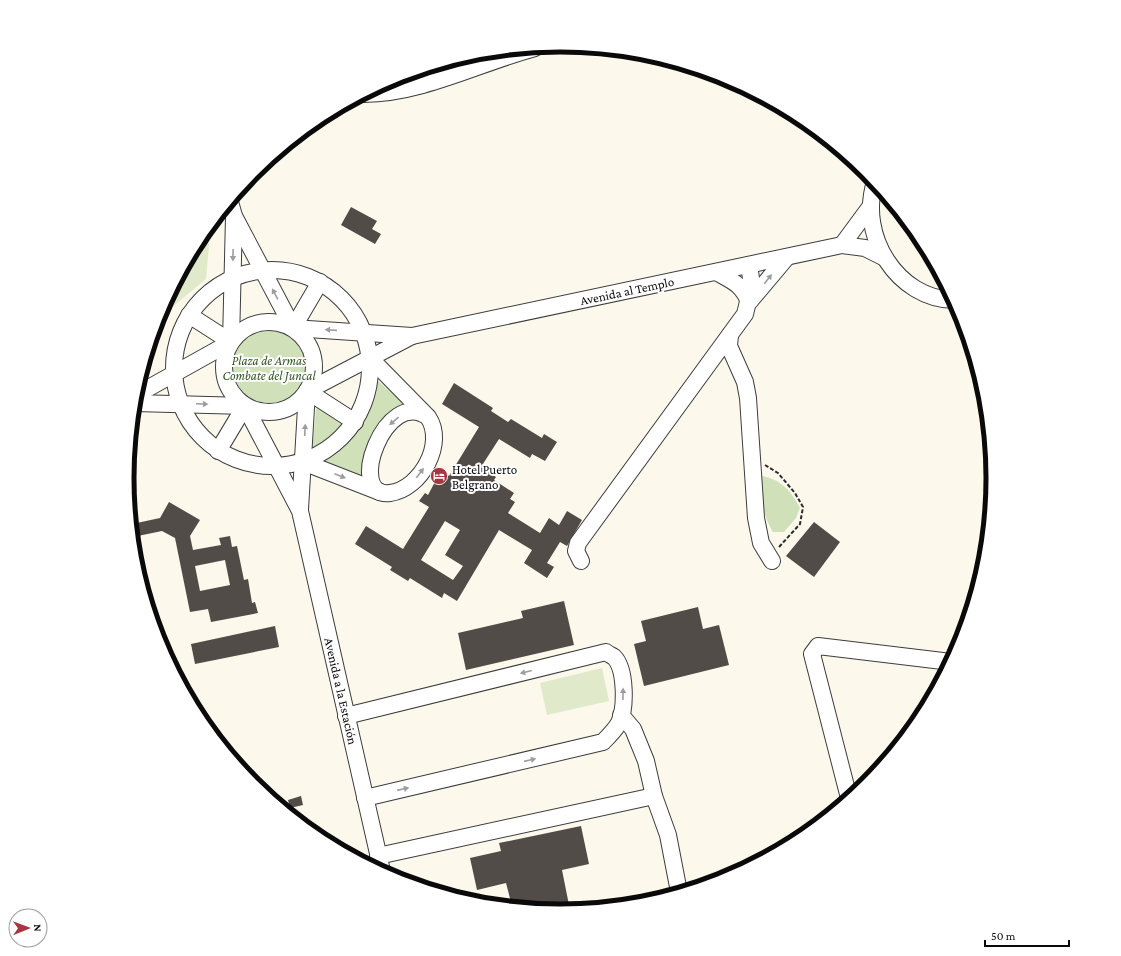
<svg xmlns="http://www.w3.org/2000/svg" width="1121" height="956" viewBox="0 0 1121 956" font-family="'Crimson Pro',serif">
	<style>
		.green { fill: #d0e1b9 }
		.pitch { fill: #e0eaca }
		.building { fill: #514c48; fill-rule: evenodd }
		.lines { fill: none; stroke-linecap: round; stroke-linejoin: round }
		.minor-casing { stroke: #3d3d3d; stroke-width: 18 }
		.path { stroke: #2c2c2c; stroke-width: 2; stroke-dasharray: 4 2; stroke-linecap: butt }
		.minor { stroke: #fff; stroke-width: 16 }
		.oneway { fill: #9d9d9d }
		.labels { text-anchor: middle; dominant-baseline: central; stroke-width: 4; stroke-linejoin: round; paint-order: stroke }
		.street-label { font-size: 13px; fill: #0a0a0a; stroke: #fff }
		.park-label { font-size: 13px; font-style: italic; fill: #325824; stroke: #fff }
		.poi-label { font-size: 13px; fill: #0a0a0a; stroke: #fff; text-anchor: start }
		.rim { fill: none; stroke: #0a0a0a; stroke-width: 5 }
	</style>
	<rect width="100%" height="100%" fill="#fcf8eb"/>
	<g class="green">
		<circle cx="269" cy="367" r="36"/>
		<path d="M377 380 405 405 369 442 361 477 322 461C354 442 369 415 377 380Z"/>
		<path d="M318 407 346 425V427L327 447 315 454 312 451 316 409Z"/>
		<path d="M762 476C782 480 791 491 800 508L796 518 784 532H773C763 516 759 495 762 476Z"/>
	</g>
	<g class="pitch">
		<path d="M206 231 209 245 206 279 159 318 201 237Z"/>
		<path d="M602 668 609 701 547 715 540 683Z"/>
	</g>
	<g class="building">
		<path d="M351 207 377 221 372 229 381 234 375 244 341 225Z"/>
		<path d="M454 383 493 408 491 411 508 422 511 419 542 438 544 434 557 442 545 461 532 454 530 458 499 439 481 467 496 477 494 480 514 493 510 499 515 502 508 513 540 533 549 518 559 525 567 511 582 520 567 546 560 542 547 563 554 567 547 578 524 563 532 550 499 530 457 601 444 593 442 598 410 578 408 581 390 570 392 567 355 544 366 526 403 549 429 507 419 501 425 493 428 495 436 480 433 478 439 469 449 476 479 427 442 404ZM445 521 460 530 445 555 463 566 453 580 421 560Z"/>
		<path d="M169 502 200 520 190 536 193 550 221 545 219 538 230 536 232 547 237 546 244 580 248 579 252 603 255 602 258 613 211 622 208 609 190 612 175 538 162 531 133 537 132 524 160 518ZM225 560 230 585 200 591 195 566Z"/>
		<path d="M814 522 840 542 814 577 786 556Z"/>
		<path d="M564 601 574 645 466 670 458 633 523 618 521 611Z"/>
		<path d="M698 607 703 629 719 625 729 665 644 686 634 644 646 641 641 621Z"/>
		<path d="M275 626 279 647 195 664 191 644Z"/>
		<path d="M301 796 303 805 290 808 288 800Z"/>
		<path d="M581 826 589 864 562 870 570 910 560 911 512 906 506 883 477 890 470 858 501 851 499 843Z"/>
	</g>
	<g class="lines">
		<defs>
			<g id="minor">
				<path d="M364 94C424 93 479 63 535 48"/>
				<path d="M875 182C858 235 897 299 954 300"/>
				<path d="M230 202 234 216 293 328"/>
				<path d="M842 245 870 207"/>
				<circle cx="272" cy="368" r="98"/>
				<path d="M716 272C732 281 742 284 749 302"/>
				<path d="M750 301 787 257"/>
				<path d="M189 315 231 342"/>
				<circle cx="269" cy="367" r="45"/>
				<path d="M293 328 412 336 842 245 865 248 883 257"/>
				<path d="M293 328 320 282"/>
				<path d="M730 335 729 346 745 382 748 398 756 518 761 543 772 561"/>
				<path d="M231 342 234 217"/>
				<path d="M370 358 428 417C446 443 421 489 390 493 344 499 386 385 428 417"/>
				<path d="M307 391 412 336"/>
				<path d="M307 391 355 422"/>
				<path d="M136 395 231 342"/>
				<path d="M135 403 245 406"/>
				<path d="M245 406 300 511 382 871"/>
				<path d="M218 451 245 406"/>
				<path d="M303 462 380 492"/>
				<path d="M300 509 307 391"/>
				<path d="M581 561 576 551 578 543 745 314 752 285 749 265"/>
				<path d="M621 715 633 729 646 761 654 796 668 835 679 892"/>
				<path d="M346 716 606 652C608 654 611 655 614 657 626 669 626 708 619 723 615 730 609 736 603 742L365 798"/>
				<path d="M849 798 812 654 818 646 951 662"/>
				<path d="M378 856 654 796"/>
			</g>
		</defs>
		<use href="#minor" class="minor-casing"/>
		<path class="path" d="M765 465 778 473 795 493 803 507 800 524 779 547"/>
		<use href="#minor" class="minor"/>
	</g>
	<defs><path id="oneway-solid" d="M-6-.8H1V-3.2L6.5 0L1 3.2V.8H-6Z"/></defs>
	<g class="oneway">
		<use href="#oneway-solid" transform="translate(233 255) rotate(91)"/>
		<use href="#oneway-solid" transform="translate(768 279) rotate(-51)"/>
		<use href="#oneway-solid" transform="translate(275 294) rotate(-118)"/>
		<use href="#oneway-solid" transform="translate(331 330) rotate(-176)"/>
		<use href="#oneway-solid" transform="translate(202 404) rotate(2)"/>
		<use href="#oneway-solid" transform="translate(394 421) rotate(140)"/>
		<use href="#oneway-solid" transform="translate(305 430) rotate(-87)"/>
		<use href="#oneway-solid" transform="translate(420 473) rotate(-53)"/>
		<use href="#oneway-solid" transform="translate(340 476) rotate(21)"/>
		<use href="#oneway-solid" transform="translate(526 672) rotate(166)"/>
		<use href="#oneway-solid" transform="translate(623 694) rotate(-89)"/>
		<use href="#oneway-solid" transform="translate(530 760) rotate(-13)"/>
		<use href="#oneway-solid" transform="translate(403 789) rotate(-13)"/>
	</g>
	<defs>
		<symbol id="hotel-disc" viewBox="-11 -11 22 22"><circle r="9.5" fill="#a73640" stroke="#fff"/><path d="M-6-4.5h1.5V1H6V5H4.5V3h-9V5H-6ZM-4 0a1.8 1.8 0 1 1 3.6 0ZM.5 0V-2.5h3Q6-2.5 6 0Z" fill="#fff"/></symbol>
	</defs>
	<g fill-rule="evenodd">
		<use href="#hotel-disc" x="429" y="466" width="20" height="20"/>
	</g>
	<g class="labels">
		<g class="street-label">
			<text transform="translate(627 291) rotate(-12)">Avenida al Templo</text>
			<text transform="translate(341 691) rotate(77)">Avenida a la Estación</text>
		</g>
		<g class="park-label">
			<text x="269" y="360">Plaza de Armas<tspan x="269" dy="15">Combate del Juncal</tspan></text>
		</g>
		<g class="poi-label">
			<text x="452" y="469">Hotel Puerto<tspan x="452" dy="15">Belgrano</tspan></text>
		</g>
	</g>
	<path d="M0 0H1121V956H0ZM134 478a426 426 0 1 1 852 0a426 426 0 1 1-852 0Z" fill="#fff" fill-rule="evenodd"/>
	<path class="rim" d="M134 478a426 426 0 1 1 852 0a426 426 0 1 1-852 0Z"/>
	<g transform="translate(28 928) rotate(89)"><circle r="19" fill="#ffffff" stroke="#9d9d9d"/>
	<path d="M0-3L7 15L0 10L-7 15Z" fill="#a73640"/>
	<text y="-6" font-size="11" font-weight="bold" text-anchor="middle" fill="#0a0a0a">N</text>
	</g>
	<path d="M985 940v6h84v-6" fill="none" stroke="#0a0a0a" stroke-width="2"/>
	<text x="991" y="940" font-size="12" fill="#0a0a0a" stroke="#ffffff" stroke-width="3" paint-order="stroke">50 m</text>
</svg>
